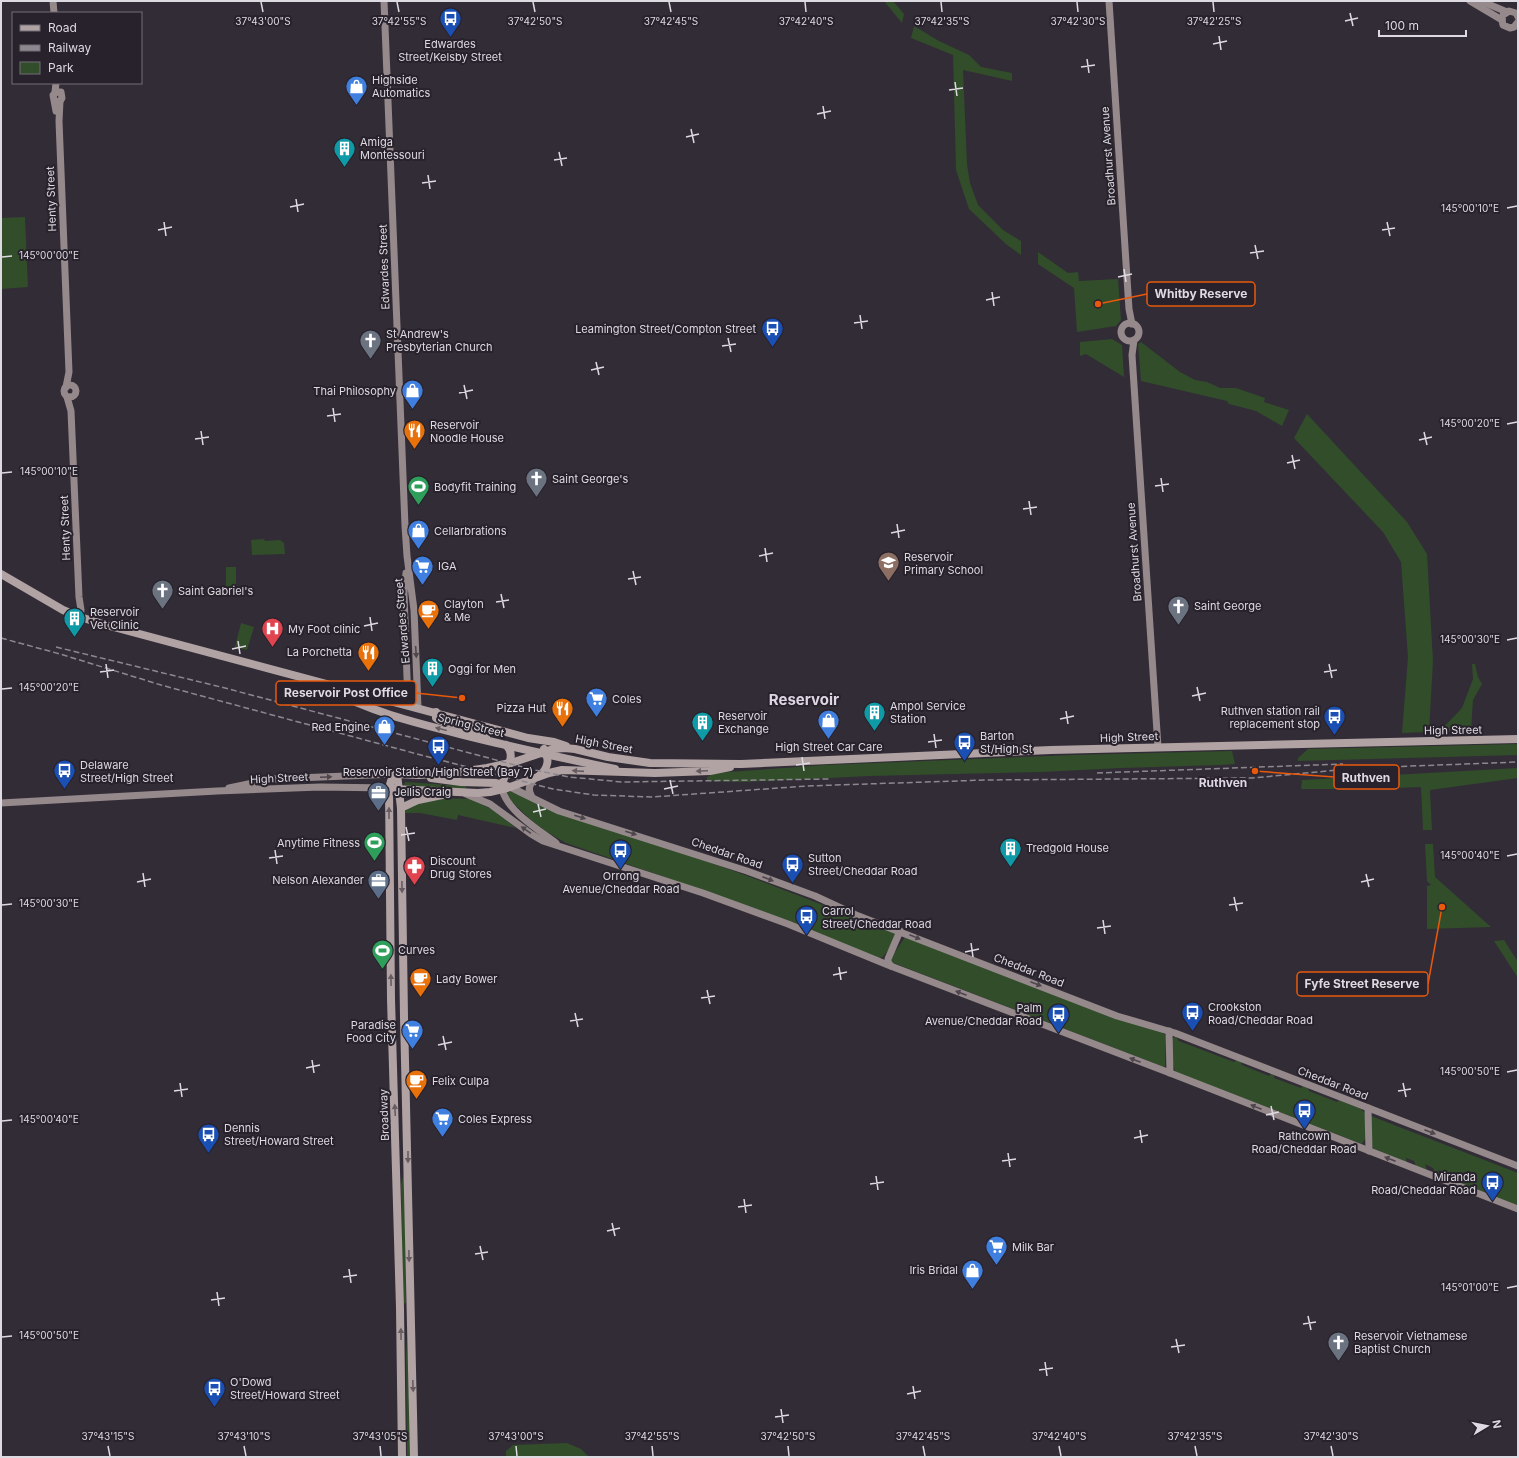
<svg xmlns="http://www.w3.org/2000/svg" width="1519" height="1458" viewBox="0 0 1519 1458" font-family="Inter,sans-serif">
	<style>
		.green { fill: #314d2a }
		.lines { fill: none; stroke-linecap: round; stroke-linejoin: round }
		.secondary { stroke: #95898b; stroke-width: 7 }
		.primary { stroke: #b1a3a4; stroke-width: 8 }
		.rail { stroke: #8d8890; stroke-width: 1.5; stroke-dasharray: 6 3; stroke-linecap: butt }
		.oneway { fill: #4e464d }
		.oneway2 { fill: #665c62 }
		.ticks { fill: none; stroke: #dedae1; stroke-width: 1.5 }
		.labels { text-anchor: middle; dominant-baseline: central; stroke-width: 4; stroke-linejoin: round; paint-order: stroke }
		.poi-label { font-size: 11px; fill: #dedae1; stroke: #28222c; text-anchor: start }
		.street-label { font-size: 11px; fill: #dedae1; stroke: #28222c }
		.neighbourhood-label { font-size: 12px; font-weight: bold; fill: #ded6e4; stroke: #28222c }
		.district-label { font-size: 15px; font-weight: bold; fill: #ded6e4; stroke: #28222c }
		.ticks-label { font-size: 10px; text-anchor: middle; fill: #dedae1; stroke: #28222c; stroke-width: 4; stroke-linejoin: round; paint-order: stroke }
		.leader { fill: none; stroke: #e8590c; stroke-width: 1.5 }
		.callout-dot { fill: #e8590c; stroke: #28222c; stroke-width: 1.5 }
		.callout { fill: #28222c; stroke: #e8590c; stroke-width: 1.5 }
		.callout-label { font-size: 12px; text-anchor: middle; font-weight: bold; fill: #dedae1 }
	</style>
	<rect width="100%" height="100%" fill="#322c36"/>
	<g class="green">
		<path d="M884 1H893L904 14 902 23Z"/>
		<path d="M914 26 939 41 969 55 981 67 1012 73V81L963 70 967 164 970 183 978 205 1003 230 1021 241V255L1007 245 969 209 956 170 953 55 911 38Z"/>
		<path d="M25 217 28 287 1 289V218Z"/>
		<path d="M1038 252 1068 273 1078 272 1079 281 1118 279 1121 320 1116 326 1077 332 1074 288 1038 264Z"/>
		<path d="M1112 339 1122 345 1124 377 1086 354 1080 356V342Z"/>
		<path d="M1141 342 1180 372 1195 380 1207 382 1220 388H1236L1265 398 1264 402 1289 410 1282 426 1256 411 1229 404 1227 401 1141 381 1138 344Z"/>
		<path d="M1307 414 1407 522 1427 554 1433 661 1429 732 1402 733 1408 657 1401 562 1383 532 1294 438Z"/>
		<path d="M264 539 265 541 280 540 284 543 285 554 252 555 251 540Z"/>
		<path d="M226 567H236V587L226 588Z"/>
		<path d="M241 623 254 627 247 650 235 647Z"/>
		<path d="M1472 664H1475L1478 677 1482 684 1473 700 1471 731 1439 732 1462 708 1473 679Z"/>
		<path d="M1518 744V755L1298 761V758L1308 749Z"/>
		<path d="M1232 751 1235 764 1220 765 1121 768 1042 772 870 776 745 782 707 781V777L714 773 825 765 1073 755Z"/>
		<path d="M1518 768V778L1430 790 1432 830H1423L1421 787 1369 789H1301L1302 780Z"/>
		<path d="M405 782 466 786V790L404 785Z"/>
		<path d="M509 791 745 875 895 933 894 942 883 957 878 958 705 891 566 843 547 832 531 820 511 801 507 792Z"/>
		<path d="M440 798 471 799 493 810 516 828 458 815 457 820 420 813H405L407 807Z"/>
		<path d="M1425 844H1433L1435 877 1491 927 1427 929V886L1431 885 1427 881Z"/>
		<path d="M905 937 1163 1033 1166 1036 1165 1066 1164 1067 891 962C893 952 900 946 905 937Z"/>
		<path d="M1504 940 1518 962V978L1494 941Z"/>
		<path d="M1174 1037H1176L1179 1041 1234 1062 1236 1060 1241 1062 1242 1065 1269 1076 1271 1074 1274 1075V1078L1301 1088 1303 1086 1308 1088 1309 1091 1337 1102 1339 1100 1361 1109 1365 1113V1139L1362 1144 1175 1072 1173 1063 1172 1040Z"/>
		<path d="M1371 1116 1518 1173V1206L1450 1179 1447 1173 1438 1170 1440 1176 1436 1174 1433 1168 1425 1164 1427 1170 1416 1166 1414 1161 1406 1158 1407 1163 1374 1149 1372 1146Z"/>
		<path d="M405 1169 406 1303 403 1304 401 1184Z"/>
		<path d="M407 1337 411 1457H407L406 1358Z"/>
		<path d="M567 1443 581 1449 589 1457H506V1451L513 1445Z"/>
	</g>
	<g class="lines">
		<g class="secondary">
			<path d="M53 1 54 13"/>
			<path d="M384 1 405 526 407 556 414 610 418 708"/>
			<path d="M1109 1 1129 309 1132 324"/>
			<path d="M1470 1 1502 20"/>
			<path d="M1481 1 1507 12"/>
			<path d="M1518 17 1516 13 1509 11 1503 15 1502 20 1503 25 1510 28 1514 27 1518 22"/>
			<path d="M55 92 56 83"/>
			<path d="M60 101 59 121 69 372 66 387"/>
			<path d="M55 102 60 101 62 98 61 92H57L53 95 56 111"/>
			<circle cx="1130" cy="332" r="9"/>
			<path d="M1134 340 1132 355 1158 747"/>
			<circle cx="70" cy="391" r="6"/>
			<path d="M67 397 71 411 79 597 81 610 80 617"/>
			<path d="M406 573 404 593 408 705"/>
			<path d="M510 787 559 811 747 871 815 896 856 915 1117 1016 1175 1033 1518 1166"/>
			<path d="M229 788 272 779 396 774"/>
			<path d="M502 789C507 811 539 830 556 843"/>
			<path d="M466 794 490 804 531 834 543 841 703 893 788 924 888 965 1170 1073 1518 1209"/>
			<path d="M532 797C527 790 529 784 535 778"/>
			<path d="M1 803 217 791 320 787 389 788"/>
			<path d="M891 966 888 962V959L900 931"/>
			<path d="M1169 1031 1170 1073"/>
			<path d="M1368 1108 1369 1151"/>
		</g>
		<g class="primary">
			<path d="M1 574 63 610 80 617 106 625 528 738 554 742 566 746"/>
			<path d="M325 687C368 711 412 722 460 734 511 747 563 758 615 769"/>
			<path d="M436 712V718L439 720 471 730 486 738"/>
			<path d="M397 774 401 808 404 1017 414 1457"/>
			<path d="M539 776C548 769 550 759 544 749"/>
			<path d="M431 778 461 782 496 783 510 787"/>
			<path d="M394 789 478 793 490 792 507 788 549 773 562 770 655 773 710 771 730 767"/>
			<path d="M502 789C501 775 519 757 506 745"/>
			<path d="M401 808 418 800 442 795"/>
			<path d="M402 1457 400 1308 391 999 389 788 391 781 396 774 419 775 460 772 487 768 514 762 553 749 564 748 575 749 608 757 650 763 741 764 1051 750 1518 739"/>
		</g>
		<g class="rail">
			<path d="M1 638 60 654 161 685 421 755 553 789 594 795 652 797 807 786 986 780 1252 778 1360 768 1518 762"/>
			<path d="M56 647 225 688 530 769 569 777 622 782 829 779"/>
			<path d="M1097 773 1343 764"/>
		</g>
	</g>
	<defs><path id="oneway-solid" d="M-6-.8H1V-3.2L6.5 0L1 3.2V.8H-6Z"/></defs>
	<g class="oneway">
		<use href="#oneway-solid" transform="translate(416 652) rotate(86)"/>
		<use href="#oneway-solid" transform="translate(326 777) rotate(-2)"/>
		<use href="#oneway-solid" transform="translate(580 817) rotate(17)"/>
		<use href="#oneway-solid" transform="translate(526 830) rotate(-145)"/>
		<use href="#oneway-solid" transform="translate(631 833) rotate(17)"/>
		<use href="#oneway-solid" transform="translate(768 879) rotate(21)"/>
		<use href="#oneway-solid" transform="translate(915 937) rotate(22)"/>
		<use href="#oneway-solid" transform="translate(1036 984) rotate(21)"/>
		<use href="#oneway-solid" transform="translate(961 993) rotate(-159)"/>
		<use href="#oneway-solid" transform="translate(1135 1060) rotate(-159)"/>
		<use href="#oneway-solid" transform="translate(1256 1107) rotate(-158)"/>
		<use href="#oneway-solid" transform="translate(1430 1132) rotate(21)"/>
		<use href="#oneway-solid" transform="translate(1390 1159) rotate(-159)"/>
	</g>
	<g class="oneway2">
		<use href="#oneway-solid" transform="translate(441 729) rotate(-166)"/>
		<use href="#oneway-solid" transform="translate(578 771) rotate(-176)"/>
		<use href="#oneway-solid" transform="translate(702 771) rotate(177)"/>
		<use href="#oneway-solid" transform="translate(389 813) rotate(-90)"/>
		<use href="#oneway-solid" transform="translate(402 887) rotate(89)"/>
		<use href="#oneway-solid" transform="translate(391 980) rotate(-91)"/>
		<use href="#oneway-solid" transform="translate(395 1110) rotate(-93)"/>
		<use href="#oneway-solid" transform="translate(408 1157) rotate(90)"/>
		<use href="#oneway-solid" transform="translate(409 1256) rotate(89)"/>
		<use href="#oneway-solid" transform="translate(401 1334) rotate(-91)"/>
		<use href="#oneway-solid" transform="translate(413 1386) rotate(88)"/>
	</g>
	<path class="ticks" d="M261 2 263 12M397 2 399 12M533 2 535 12M669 2 671 12M805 2 806 12M941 2 942 12M1077 2 1078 12M1213 2 1214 12M1350 13 1353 26M1345 21 1358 18M1219 36 1221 50M1213 44 1227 41M1087 59 1089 73M1081 67 1095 65M955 82 957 96M949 90 963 88M823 106 825 119M817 114 831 111M691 129 694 143M686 137 699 134M559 152 562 166M554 160 567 158M428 175 430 189M422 183 436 181M296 199 298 212M290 207 304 204M1507 208 1517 206M164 222 166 236M1387 222 1390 236M158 230 172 227M1382 230 1395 228M1255 245 1258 259M1250 253 1264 251M2 257 12 256M1124 269 1126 282M1118 277 1132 274M992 292 994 306M986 300 1000 297M860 315 862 329M854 323 868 321M728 338 731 352M722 346 736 344M596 362 599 375M591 370 604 367M464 385 467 399M459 393 473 390M333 408 335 422M327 416 341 414M1507 424 1517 422M201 431 203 445M1424 432 1427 445M195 439 209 437M1419 440 1432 437M1292 455 1295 469M1287 463 1300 460M2 473 12 472M1161 478 1163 492M1155 486 1169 484M1029 501 1031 515M1023 509 1037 507M897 524 899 538M891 533 905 530M765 548 767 562M759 556 773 553M633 571 636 585M628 579 641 577M501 594 504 608M496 602 509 600M370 617 372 631M364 626 378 623M1507 640 1517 638M238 641 240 654M232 649 246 646M106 664 108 678M1329 664 1332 678M100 672 114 670M1324 672 1337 670M1197 687 1200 701M2 689 12 688M1192 696 1206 693M1066 711 1068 724M1060 719 1074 716M934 734 936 748M928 742 942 740M802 757 804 771M796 765 810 763M670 780 673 794M664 789 678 786M538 804 541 817M533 812 546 809M406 827 409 841M401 835 415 833M275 850 277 864M1507 856 1517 854M269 858 283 856M143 873 145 887M1366 874 1369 887M137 882 151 879M1361 882 1374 879M1234 897 1237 911M2 905 12 904M1229 905 1243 903M1103 920 1105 934M1097 928 1111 926M971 943 973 957M965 952 979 949M839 967 841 980M833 975 847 972M707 990 710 1004M701 998 715 996M575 1013 578 1027M570 1021 583 1019M443 1036 446 1050M438 1045 452 1042M312 1060 314 1073M306 1068 320 1065M1507 1072 1517 1070M180 1083 182 1097M1403 1083 1406 1097M174 1091 188 1089M1398 1091 1411 1089M1271 1106 1274 1120M1266 1115 1279 1112M2 1121 12 1120M1140 1130 1142 1143M1134 1138 1148 1135M1008 1153 1010 1167M1002 1161 1016 1159M876 1176 878 1190M870 1184 884 1182M744 1199 746 1213M738 1207 752 1205M612 1223 615 1236M607 1231 620 1228M480 1246 483 1260M475 1254 488 1252M349 1269 351 1283M343 1277 357 1275M1507 1288 1517 1286M217 1292 219 1306M211 1300 225 1298M1308 1316 1311 1330M1303 1324 1316 1322M2 1337 12 1336M1176 1339 1179 1353M1171 1347 1185 1345M1045 1362 1047 1376M1039 1370 1053 1368M913 1386 915 1399M907 1394 921 1391M781 1409 783 1423M775 1417 789 1415M108 1446 110 1456M244 1446 246 1456M380 1446 381 1456M516 1446 517 1456M652 1446 653 1456M788 1446 789 1456M923 1446 925 1456M1059 1446 1061 1456M1195 1446 1197 1456M1331 1446 1333 1456"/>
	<defs>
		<symbol id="bus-pin" viewBox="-11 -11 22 30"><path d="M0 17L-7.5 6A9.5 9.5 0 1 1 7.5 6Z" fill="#1a4fb4" stroke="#28222c"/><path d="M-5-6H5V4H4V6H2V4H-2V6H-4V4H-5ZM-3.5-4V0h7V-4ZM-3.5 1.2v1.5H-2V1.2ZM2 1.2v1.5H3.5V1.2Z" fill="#fff"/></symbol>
		<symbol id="shop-pin" viewBox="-11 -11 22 30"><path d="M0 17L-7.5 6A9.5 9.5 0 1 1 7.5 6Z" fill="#3f7fe0" stroke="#28222c"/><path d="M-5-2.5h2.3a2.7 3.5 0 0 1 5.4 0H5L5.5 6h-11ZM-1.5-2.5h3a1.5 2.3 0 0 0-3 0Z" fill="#fff"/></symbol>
		<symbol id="building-pin" viewBox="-11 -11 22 30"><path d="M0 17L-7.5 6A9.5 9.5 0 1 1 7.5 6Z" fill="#0f9aa8" stroke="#28222c"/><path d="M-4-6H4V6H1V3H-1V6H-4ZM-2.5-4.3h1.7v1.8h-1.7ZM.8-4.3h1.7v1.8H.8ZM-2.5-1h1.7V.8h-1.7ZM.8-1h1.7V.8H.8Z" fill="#fff"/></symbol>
		<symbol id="church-pin" viewBox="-11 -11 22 30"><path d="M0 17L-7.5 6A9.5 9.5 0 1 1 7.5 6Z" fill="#6b7280" stroke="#28222c"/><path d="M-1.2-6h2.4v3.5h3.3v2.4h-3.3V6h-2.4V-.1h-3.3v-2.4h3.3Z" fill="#fff"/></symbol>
		<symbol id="restaurant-pin" viewBox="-11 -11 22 30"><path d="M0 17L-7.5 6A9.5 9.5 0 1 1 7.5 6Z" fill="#e8710a" stroke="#28222c"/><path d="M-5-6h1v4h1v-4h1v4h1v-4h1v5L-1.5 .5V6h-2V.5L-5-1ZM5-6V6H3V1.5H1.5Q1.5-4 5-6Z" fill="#fff"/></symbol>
		<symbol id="stadium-pin" viewBox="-11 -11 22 30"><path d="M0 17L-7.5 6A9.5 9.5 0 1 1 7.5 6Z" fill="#2e9e5b" stroke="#28222c"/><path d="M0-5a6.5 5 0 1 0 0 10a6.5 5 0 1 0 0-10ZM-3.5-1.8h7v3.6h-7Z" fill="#fff"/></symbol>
		<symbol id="school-pin" viewBox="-11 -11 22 30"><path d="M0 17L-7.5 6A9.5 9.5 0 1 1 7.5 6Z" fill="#8d6e63" stroke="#28222c"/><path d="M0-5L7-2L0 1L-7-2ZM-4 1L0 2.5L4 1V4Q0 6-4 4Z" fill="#fff"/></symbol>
		<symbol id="supermarket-pin" viewBox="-11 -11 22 30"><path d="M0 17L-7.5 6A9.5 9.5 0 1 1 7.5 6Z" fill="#3f7fe0" stroke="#28222c"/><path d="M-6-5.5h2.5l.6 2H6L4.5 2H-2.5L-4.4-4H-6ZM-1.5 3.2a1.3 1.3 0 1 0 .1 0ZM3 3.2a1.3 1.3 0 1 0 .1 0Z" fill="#fff"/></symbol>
		<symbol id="cafe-pin" viewBox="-11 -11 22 30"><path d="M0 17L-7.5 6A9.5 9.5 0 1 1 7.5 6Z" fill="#e8710a" stroke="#28222c"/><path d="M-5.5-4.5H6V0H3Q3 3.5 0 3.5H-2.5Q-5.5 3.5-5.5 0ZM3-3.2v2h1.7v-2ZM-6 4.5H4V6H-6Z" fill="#fff"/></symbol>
		<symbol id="hospital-pin" viewBox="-11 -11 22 30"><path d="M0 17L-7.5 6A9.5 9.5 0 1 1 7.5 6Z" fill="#e0444e" stroke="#28222c"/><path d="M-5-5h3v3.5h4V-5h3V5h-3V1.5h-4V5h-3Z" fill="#fff"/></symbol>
		<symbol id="office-pin" viewBox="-11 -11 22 30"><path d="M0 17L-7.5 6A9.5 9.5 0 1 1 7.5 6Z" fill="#5c6f8a" stroke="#28222c"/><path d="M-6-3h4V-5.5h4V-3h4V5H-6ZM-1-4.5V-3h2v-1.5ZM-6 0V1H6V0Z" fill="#fff"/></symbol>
		<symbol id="pharmacy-pin" viewBox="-11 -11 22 30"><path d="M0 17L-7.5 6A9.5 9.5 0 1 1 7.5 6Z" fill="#e0444e" stroke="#28222c"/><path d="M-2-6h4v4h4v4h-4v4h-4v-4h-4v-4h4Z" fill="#fff"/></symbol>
	</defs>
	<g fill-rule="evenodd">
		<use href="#bus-pin" x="438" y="6" width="25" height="34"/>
		<use href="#shop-pin" x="344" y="74" width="25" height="34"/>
		<use href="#building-pin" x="332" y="136" width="25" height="34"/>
		<use href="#bus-pin" x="760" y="316" width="25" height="34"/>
		<use href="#church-pin" x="358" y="328" width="25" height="34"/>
		<use href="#shop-pin" x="400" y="378" width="25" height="34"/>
		<use href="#restaurant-pin" x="402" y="418" width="25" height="34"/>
		<use href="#church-pin" x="524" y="466" width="25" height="34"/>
		<use href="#stadium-pin" x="406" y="474" width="25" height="34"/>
		<use href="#shop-pin" x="406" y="518" width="25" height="34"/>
		<use href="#school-pin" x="876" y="550" width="25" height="34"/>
		<use href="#supermarket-pin" x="410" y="554" width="25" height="34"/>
		<use href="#church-pin" x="150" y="578" width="25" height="34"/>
		<use href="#church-pin" x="1166" y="594" width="25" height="34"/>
		<use href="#cafe-pin" x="416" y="598" width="25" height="34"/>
		<use href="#building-pin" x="62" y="606" width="25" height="34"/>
		<use href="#hospital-pin" x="260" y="616" width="25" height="34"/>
		<use href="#restaurant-pin" x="356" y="640" width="25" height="34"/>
		<use href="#building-pin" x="420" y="656" width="25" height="34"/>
		<use href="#supermarket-pin" x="584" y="686" width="25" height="34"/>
		<use href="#restaurant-pin" x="550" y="696" width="25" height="34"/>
		<use href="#building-pin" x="862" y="700" width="25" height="34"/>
		<use href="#bus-pin" x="1322" y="704" width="25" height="34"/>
		<use href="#shop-pin" x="816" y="708" width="25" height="34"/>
		<use href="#building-pin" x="690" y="710" width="25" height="34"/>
		<use href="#shop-pin" x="372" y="714" width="25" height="34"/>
		<use href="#bus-pin" x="952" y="730" width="25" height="34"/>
		<use href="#bus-pin" x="426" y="734" width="25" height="34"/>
		<use href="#bus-pin" x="52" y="758" width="25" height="34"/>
		<use href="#office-pin" x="366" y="780" width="25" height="34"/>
		<use href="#stadium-pin" x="362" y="830" width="25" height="34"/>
		<use href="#building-pin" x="998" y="836" width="25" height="34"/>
		<use href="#bus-pin" x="608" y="838" width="25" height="34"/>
		<use href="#bus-pin" x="780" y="852" width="25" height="34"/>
		<use href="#pharmacy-pin" x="402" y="854" width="25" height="34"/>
		<use href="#office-pin" x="366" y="868" width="25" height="34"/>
		<use href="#bus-pin" x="794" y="904" width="25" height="34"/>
		<use href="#stadium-pin" x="370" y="938" width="25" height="34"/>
		<use href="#cafe-pin" x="408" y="966" width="25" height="34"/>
		<use href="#bus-pin" x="1180" y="1000" width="25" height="34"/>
		<use href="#bus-pin" x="1046" y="1002" width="25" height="34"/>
		<use href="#supermarket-pin" x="400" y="1018" width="25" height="34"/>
		<use href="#cafe-pin" x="404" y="1068" width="25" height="34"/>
		<use href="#bus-pin" x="1292" y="1098" width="25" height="34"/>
		<use href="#supermarket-pin" x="430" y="1106" width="25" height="34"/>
		<use href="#bus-pin" x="196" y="1122" width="25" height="34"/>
		<use href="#bus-pin" x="1480" y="1170" width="25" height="34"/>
		<use href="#supermarket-pin" x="984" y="1234" width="25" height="34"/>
		<use href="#shop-pin" x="960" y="1258" width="25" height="34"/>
		<use href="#church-pin" x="1326" y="1330" width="25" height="34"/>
		<use href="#bus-pin" x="202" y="1376" width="25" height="34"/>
	</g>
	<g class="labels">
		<g class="poi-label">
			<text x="450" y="44" text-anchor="middle">Edwardes<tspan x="450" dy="13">Street/Kelsby Street</tspan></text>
			<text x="372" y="80">Highside<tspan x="372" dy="13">Automatics</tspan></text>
			<text x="360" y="142">Amiga<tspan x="360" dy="13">Montessouri</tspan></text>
			<text x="756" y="329" text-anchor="end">Leamington Street/Compton Street</text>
			<text x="386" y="334">St Andrew's<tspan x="386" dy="13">Presbyterian Church</tspan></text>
			<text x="396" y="391" text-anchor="end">Thai Philosophy</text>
			<text x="430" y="425">Reservoir<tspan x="430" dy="13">Noodle House</tspan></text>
			<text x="552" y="479">Saint George's</text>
			<text x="434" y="487">Bodyfit Training</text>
			<text x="434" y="531">Cellarbrations</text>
			<text x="904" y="557">Reservoir<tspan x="904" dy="13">Primary School</tspan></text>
			<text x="438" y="566">IGA</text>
			<text x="178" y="591">Saint Gabriel's</text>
			<text x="444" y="604">Clayton<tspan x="444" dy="13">&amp; Me</tspan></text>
			<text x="1194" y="606">Saint George</text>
			<text x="90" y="612">Reservoir<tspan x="90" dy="13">Vet Clinic</tspan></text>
			<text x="288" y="629">My Foot clinic</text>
			<text x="352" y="652" text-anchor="end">La Porchetta</text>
			<text x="448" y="669">Oggi for Men</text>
			<text x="612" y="699">Coles</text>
			<text x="890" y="706">Ampol Service<tspan x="890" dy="13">Station</tspan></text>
			<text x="546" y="708" text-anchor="end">Pizza Hut</text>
			<text x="1320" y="711" text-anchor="end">Ruthven station rail<tspan x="1320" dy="13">replacement stop</tspan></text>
			<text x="718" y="716">Reservoir<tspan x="718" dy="13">Exchange</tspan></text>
			<text x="370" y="727" text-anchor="end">Red Engine</text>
			<text x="980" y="736">Barton<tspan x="980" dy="13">St/High St</tspan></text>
			<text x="829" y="747" text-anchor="middle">High Street Car Care</text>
			<text x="80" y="765">Delaware<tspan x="80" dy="13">Street/High Street</tspan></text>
			<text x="438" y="772" text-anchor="middle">Reservoir Station/High Street (Bay 7)</text>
			<text x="394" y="792">Jellis Craig</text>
			<text x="360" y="843" text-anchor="end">Anytime Fitness</text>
			<text x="1026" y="848">Tredgold House</text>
			<text x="808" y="858">Sutton<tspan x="808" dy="13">Street/Cheddar Road</tspan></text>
			<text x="430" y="861">Discount<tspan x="430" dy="13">Drug Stores</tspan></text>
			<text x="621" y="876" text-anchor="middle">Orrong<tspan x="621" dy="13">Avenue/Cheddar Road</tspan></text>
			<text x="364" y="880" text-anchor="end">Nelson Alexander</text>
			<text x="822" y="911">Carrol<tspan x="822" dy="13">Street/Cheddar Road</tspan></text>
			<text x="398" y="950">Curves</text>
			<text x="436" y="979">Lady Bower</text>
			<text x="1208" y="1007">Crookston<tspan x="1208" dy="13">Road/Cheddar Road</tspan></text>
			<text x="1042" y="1008" text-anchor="end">Palm<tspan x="1042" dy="13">Avenue/Cheddar Road</tspan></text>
			<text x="396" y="1025" text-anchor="end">Paradise<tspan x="396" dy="13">Food City</tspan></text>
			<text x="432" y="1081">Felix Culpa</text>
			<text x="458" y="1119">Coles Express</text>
			<text x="224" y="1128">Dennis<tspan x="224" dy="13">Street/Howard Street</tspan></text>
			<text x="1304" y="1136" text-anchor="middle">Rathcown<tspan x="1304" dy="13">Road/Cheddar Road</tspan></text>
			<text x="1476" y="1177" text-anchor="end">Miranda<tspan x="1476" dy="13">Road/Cheddar Road</tspan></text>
			<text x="1012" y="1247">Milk Bar</text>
			<text x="958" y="1270" text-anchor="end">Iris Bridal</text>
			<text x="1354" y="1336">Reservoir Vietnamese<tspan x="1354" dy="13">Baptist Church</tspan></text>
			<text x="230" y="1382">O'Dowd<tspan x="230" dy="13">Street/Howard Street</tspan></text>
		</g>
		<g class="street-label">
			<text transform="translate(1108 156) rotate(-94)">Broadhurst Avenue</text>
			<text transform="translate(51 199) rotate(-92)">Henty Street</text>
			<text transform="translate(384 267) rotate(-92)">Edwardes Street</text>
			<text transform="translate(65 528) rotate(-92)">Henty Street</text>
			<text transform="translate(1134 552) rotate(-94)">Broadhurst Avenue</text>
			<text transform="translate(402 621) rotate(-95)">Edwardes Street</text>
			<text transform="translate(471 725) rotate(14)">Spring Street</text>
			<text transform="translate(1453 730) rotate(-1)">High Street</text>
			<text transform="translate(1129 737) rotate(-2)">High Street</text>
			<text transform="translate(604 744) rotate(11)">High Street</text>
			<text transform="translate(279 778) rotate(-3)">High Street</text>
			<text transform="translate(727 853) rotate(19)">Cheddar Road</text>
			<text transform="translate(1029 970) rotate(21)">Cheddar Road</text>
			<text transform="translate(1333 1083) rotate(21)">Cheddar Road</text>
			<text transform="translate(384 1115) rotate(-92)">Broadway</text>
		</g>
		<g class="neighbourhood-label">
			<text x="1223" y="782">Ruthven</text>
		</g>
		<g class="district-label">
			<text x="804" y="699">Reservoir</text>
		</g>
	</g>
	<g class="ticks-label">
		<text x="263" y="25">37°43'00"S</text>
		<text x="399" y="25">37°42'55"S</text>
		<text x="535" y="25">37°42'50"S</text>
		<text x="671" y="25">37°42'45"S</text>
		<text x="806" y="25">37°42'40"S</text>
		<text x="942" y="25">37°42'35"S</text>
		<text x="1078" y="25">37°42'30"S</text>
		<text x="1214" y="25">37°42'25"S</text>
		<text x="1470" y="212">145°00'10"E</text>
		<text x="49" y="259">145°00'00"E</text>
		<text x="1470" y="427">145°00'20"E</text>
		<text x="49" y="475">145°00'10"E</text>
		<text x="1470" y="643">145°00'30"E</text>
		<text x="49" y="691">145°00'20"E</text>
		<text x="1470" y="859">145°00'40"E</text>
		<text x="49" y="907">145°00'30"E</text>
		<text x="1470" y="1075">145°00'50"E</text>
		<text x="49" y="1123">145°00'40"E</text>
		<text x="1470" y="1291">145°01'00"E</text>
		<text x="49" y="1339">145°00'50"E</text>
		<text x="108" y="1440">37°43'15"S</text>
		<text x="244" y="1440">37°43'10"S</text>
		<text x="380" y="1440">37°43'05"S</text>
		<text x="516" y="1440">37°43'00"S</text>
		<text x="652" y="1440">37°42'55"S</text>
		<text x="788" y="1440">37°42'50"S</text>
		<text x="923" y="1440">37°42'45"S</text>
		<text x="1059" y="1440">37°42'40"S</text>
		<text x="1195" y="1440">37°42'35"S</text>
		<text x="1331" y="1440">37°42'30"S</text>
	</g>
	<path class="leader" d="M1098 304L1147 294M462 698L416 693M1255 771L1334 777M1442 907L1428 984"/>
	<g class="callout-dot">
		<circle cx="1098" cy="304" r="4"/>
		<circle cx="462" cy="698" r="4"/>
		<circle cx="1255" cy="771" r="4"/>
		<circle cx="1442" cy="907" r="4"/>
	</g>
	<g class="callout">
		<rect x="1147" y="282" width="108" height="24" rx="4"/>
		<rect x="276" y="681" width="140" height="24" rx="4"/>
		<rect x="1334" y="765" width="65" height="24" rx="4"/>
		<rect x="1297" y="972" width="131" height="24" rx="4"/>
	</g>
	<g class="callout-label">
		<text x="1201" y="298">Whitby Reserve</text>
		<text x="346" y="697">Reservoir Post Office</text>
		<text x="1366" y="782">Ruthven</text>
		<text x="1362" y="988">Fyfe Street Reserve</text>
	</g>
	<rect width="1519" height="1458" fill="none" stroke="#dedae1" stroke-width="4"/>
	<rect x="12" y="12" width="130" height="72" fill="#28222c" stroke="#716c74"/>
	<rect x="20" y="25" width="20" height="6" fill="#b1a3a4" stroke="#716c74"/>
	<text x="48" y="32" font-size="12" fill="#dedae1">Road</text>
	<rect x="20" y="45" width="20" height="6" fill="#8d8890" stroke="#716c74"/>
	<text x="48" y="52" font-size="12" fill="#dedae1">Railway</text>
	<rect x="20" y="62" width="20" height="12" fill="#314d2a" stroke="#716c74"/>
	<text x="48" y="72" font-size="12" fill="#dedae1">Park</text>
	<g transform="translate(1487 1426) rotate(80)" stroke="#28222c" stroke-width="3" paint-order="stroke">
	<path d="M0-3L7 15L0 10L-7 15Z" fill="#dedae1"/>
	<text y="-6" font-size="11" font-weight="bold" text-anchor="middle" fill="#dedae1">N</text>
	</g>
	<path d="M1379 30v6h87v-6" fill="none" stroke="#dedae1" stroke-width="2"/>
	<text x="1385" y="30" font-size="12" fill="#dedae1" stroke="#28222c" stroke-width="3" paint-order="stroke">100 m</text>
</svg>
